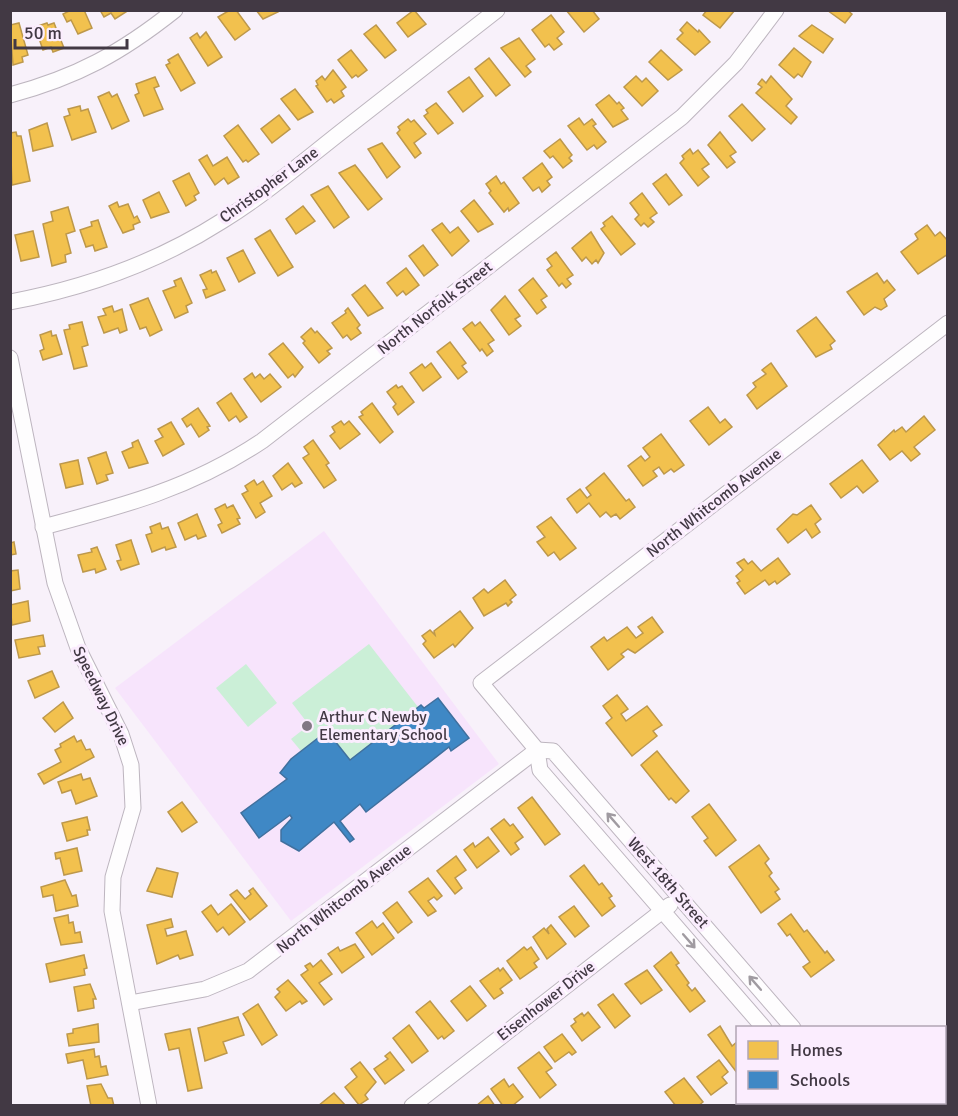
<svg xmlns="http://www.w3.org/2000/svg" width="958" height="1116" viewBox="0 0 958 1116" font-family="Signika,sans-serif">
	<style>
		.built { fill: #f7e4fc }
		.green { fill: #cbefd7 }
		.homes { fill: #f2c14e; stroke: #bd984b; stroke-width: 1.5 }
		.schools { fill: #3f88c5; stroke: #40709e; stroke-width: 1.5 }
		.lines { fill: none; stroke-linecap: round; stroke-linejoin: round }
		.minor-casing { stroke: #bdb5bf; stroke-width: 17 }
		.minor { stroke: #fefdfe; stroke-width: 15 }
		.oneway { stroke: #a09ba1 }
		.poi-dot { fill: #827984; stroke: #fbedfe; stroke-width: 2 }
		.labels { text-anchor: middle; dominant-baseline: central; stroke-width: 6; stroke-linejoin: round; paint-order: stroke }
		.street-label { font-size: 16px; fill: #423944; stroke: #fbedfe }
		.poi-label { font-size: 16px; fill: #423944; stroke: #fbedfe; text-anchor: start }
	</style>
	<rect width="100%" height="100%" fill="#f8f1fa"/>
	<path class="built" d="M324 531 499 764 291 921 115 688Z"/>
	<g class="green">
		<path d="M369 644 418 707 350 760 327 731 301 751 291 739 309 725 292 703Z"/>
		<path d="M246 664 277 703 248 727 216 688Z"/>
	</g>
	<g class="homes">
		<path d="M71 10H84L92 28 78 34 71 20 67 22 63 14Z"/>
		<path d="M100 10H129L115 19 111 13 104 17Z"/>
		<path d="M230 10H236L250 29 235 40 218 17Z"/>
		<path d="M256 10H277L278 12 263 19Z"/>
		<path d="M414 10 426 24 408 37 397 23Z"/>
		<path d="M566 10H592L599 19 584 32Z"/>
		<path d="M707 10H735L720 28 703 15Z"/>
		<path d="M827 10H847L852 14 845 23Z"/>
		<path d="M551 15 564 32 557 38 562 44 554 50 549 44 545 47 532 30Z"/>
		<path d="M687 22 698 32 699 30 710 42 695 55 677 39 683 33 680 30Z"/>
		<path d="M19 23 28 55 22 57 23 62 13 65 10 25Z"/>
		<path d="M47 23 48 25 54 23 64 48 53 52 51 47 43 50 35 27Z"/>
		<path d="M376 25 396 50 385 58 364 34Z"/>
		<path d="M812 25 833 39 823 53 799 36Z"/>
		<path d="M206 32 222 57 208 66 190 38 197 33 200 38Z"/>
		<path d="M519 38 535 59 526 66 531 72 525 77 501 48Z"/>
		<path d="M794 48 811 62 802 77 798 74 794 78 779 65Z"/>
		<path d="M351 50 367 70 358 77 356 75 352 78 338 60Z"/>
		<path d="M661 50 682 70 668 80 649 62Z"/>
		<path d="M178 54 195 83 181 91 166 65 170 63 168 60Z"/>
		<path d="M489 58 510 85 496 96 475 69Z"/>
		<path d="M333 70 346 87 341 91 344 96 334 103 331 99 327 102 316 86 318 85 316 81 322 76 325 80Z"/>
		<path d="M636 76 642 82 646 78 658 91 642 106 624 87Z"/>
		<path d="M771 76 792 99 786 106 797 117 791 124 756 93 762 87 758 84 762 79 766 83Z"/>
		<path d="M155 77 159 86 154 88 163 109 144 116 135 95 139 93 136 84Z"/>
		<path d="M469 77 483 96 463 112 448 92Z"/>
		<path d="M295 89 313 112 298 120 281 99Z"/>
		<path d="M109 92 112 97 117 94 129 121 112 129 98 97Z"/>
		<path d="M609 95 617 104 619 102 624 108 621 110 628 119 613 127 596 105Z"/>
		<path d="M436 103 453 123 438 134 424 116 428 113 426 110Z"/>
		<path d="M742 104 765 129 752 141 729 116Z"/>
		<path d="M80 106 81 111 88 109 96 132 72 140 64 117 70 115 68 109Z"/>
		<path d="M279 115 290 129 272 143 261 129Z"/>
		<path d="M579 118 584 125 592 119 596 124 593 126 606 142 597 149 594 145 587 150 568 126Z"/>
		<path d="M408 119 411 122 414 120 426 134 414 143 421 153 415 158 397 133 400 130 398 127Z"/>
		<path d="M47 123 53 146 33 151 29 130Z"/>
		<path d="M238 125 259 154 248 162 246 160 243 162 224 136Z"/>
		<path d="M16 132 17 136H21L30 181 12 185 10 133Z"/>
		<path d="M720 132 736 152 730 156 735 162 727 168 708 145Z"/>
		<path d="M560 139 572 155 569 158 572 161 563 168 553 156 550 158 544 151Z"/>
		<path d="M382 143 400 167 387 178 368 149Z"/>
		<path d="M690 149 693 154 698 150 709 164 702 169 709 177 698 186 680 163 684 159 682 156Z"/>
		<path d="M207 155 213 166 227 157 239 177 228 184 224 178 215 185 199 160Z"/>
		<path d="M542 163 552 177 547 181 550 185 542 192 539 187 533 191 523 178Z"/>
		<path d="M355 165 382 199 368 210 339 173Z"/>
		<path d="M189 173 199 193 194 196 196 200 186 206 173 181Z"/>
		<path d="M666 174 682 195 669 205 653 184Z"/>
		<path d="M496 176 501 184 504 182 519 203 509 211 508 208 504 212 489 193 491 191 486 184Z"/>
		<path d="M328 186 349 217 334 228 311 195Z"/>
		<path d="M159 192 169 212 151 218 143 200Z"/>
		<path d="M642 193 657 213 650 218 654 222 648 227 644 223 641 226 635 219 639 215 630 203Z"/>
		<path d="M474 200 493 224 478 232 461 211Z"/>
		<path d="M117 202 119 207 128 204 134 218 137 216 140 222 133 225 134 229 123 233 109 206Z"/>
		<path d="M303 206 315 221 296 234 286 219Z"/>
		<path d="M68 207 75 231 66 234 71 253 65 255 66 262 52 266 43 224 53 221 51 212Z"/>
		<path d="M612 216 635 244 621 255 601 229 605 226 603 223Z"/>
		<path d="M98 220 107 247 95 251 93 245 86 247 80 230 92 226 91 222Z"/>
		<path d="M442 223 450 233 458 227 469 241 452 256 432 230Z"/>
		<path d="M927 225 935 236 940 232 948 241V254L918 274 901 252 918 239 915 234Z"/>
		<path d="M270 230 293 267 278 276 255 239Z"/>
		<path d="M33 231 39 257 21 261 15 235Z"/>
		<path d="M591 232 604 253 598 263 596 260 592 264 586 257 582 261 572 248Z"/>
		<path d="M423 245 438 265 424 276 409 256Z"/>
		<path d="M243 250 255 273 239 282 227 258Z"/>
		<path d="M556 252 573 275 567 279 571 284 566 288 562 283 559 286 547 270 552 266 547 259Z"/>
		<path d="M406 268 419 285 406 295 403 291 397 296 387 283Z"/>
		<path d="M211 270 212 273 216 271 225 290 206 298 203 290 207 289 200 275Z"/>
		<path d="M877 273 884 283 887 280 895 290 884 299 887 306 881 310 875 307 864 315 847 292Z"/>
		<path d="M181 278 192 303 186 306 188 312 175 318 163 291 176 286 174 281Z"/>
		<path d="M533 278 547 296 541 300 546 307 537 314 519 290Z"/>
		<path d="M365 285 383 308 368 316 352 295Z"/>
		<path d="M505 296 520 316 515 319 521 326 509 335 491 310Z"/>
		<path d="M148 298 162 330 150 336 146 327 140 329 130 305Z"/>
		<path d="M112 306 114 312 122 309 127 330 120 333 118 328 104 333 98 317 106 315 103 309Z"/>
		<path d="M348 308 360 325 357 328 361 333 351 340 347 335 343 338 332 323 346 313 345 311Z"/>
		<path d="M816 317 835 341 830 345 832 349 816 357 797 331Z"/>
		<path d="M82 322 88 345 82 347 87 366 74 369 64 330 70 329 69 325Z"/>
		<path d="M472 322 475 326 480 322 494 340 488 344 493 351 487 356 482 349 480 351 463 329Z"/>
		<path d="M311 328 315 333 317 331 332 348 327 351 330 354 319 363 303 343 305 341 301 337Z"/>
		<path d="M51 331 52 336 56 335 62 354 43 360 40 351 44 349 40 335Z"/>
		<path d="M450 342 466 363 462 366 467 372 458 379 437 352Z"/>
		<path d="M283 343 303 367 295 377 293 374 288 378 269 354Z"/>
		<path d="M431 363 441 377 423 391 410 373 422 364 425 368Z"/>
		<path d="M771 363 787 386 757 409 747 395 756 387 753 383 766 374 762 370Z"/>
		<path d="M252 373 255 378 260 374 264 379 270 374 281 387 261 402 244 379Z"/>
		<path d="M396 385 398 388 402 386 414 402 398 415 393 407 396 404 387 392Z"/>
		<path d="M231 393 247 417 240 422 236 416 229 421 217 403Z"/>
		<path d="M372 403 393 432 380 443 359 417 363 415 361 412Z"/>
		<path d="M708 407 720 423 725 419 732 427 709 445 690 421Z"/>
		<path d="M198 408 210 426 207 427 209 430 199 437 191 424 187 427 182 419Z"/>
		<path d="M924 416 935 430 914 447 920 454 911 461 902 451 890 460 878 445 894 430 895 432 902 427 906 432Z"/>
		<path d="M341 421 344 425 349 421 360 434 340 449 330 436 335 432 332 427Z"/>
		<path d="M171 422 184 444 163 456 155 441 163 437 158 429Z"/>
		<path d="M661 434 684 465 674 472 671 469 664 474 659 467 653 471 657 476 643 486 628 466 641 456 645 461 650 457 643 448Z"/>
		<path d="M138 440 148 463 129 468 122 452 133 447 132 443Z"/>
		<path d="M313 440 329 463 326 465 336 480 324 488 303 458 309 454 304 447Z"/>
		<path d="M106 452 113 473 106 475 108 480 97 484 88 458Z"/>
		<path d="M78 460 83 484 66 488 60 464Z"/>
		<path d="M862 460 878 481 863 493 857 486 841 498 830 484Z"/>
		<path d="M288 463 302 483 295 487 292 483 282 490 273 476Z"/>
		<path d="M604 473 626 501 629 499 635 507 620 519 616 514 611 517 606 512 600 517 589 503 577 513 567 499 580 489 587 498 591 495 586 488Z"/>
		<path d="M254 480 257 485 263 481 272 496 260 503 265 512 256 518 242 494 248 491 245 486Z"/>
		<path d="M225 504 227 508 233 505 240 518 237 519 240 524 222 533 218 525 222 523 215 509Z"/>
		<path d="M811 505 821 519 815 524 820 532 812 538 806 529 788 543 777 529 793 514 797 515Z"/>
		<path d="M197 514 206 536 198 539 196 535 185 540 178 523Z"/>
		<path d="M551 517 576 548 560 560 554 552 548 556 537 542 545 537 537 527Z"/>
		<path d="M160 523 162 529 168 527 176 547 166 550 165 547 152 552 146 535 152 533 150 527Z"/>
		<path d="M131 540 139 564 121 570 117 561 121 560 116 545Z"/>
		<path d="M14 542 16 554 10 555V543Z"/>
		<path d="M97 547 106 569 96 573 95 569 83 572 78 555 92 552 91 549Z"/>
		<path d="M778 558 790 574 777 584 775 581 769 585 765 580 745 594 737 583 740 581 736 576 743 570 737 563 744 559 748 564 752 561 761 571Z"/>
		<path d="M18 570 20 589 10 591V571Z"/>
		<path d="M505 580 516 595 510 600 512 602 508 606 506 603 484 616 473 598 484 589 488 593Z"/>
		<path d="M28 601 30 621 12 625 10 605Z"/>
		<path d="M460 611 473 628 455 647 453 644 434 658 423 644 426 641 422 636 430 630 435 635 434 631Z"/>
		<path d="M652 617 663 632 635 653 628 649 621 654 624 657 608 670 591 647 604 637 607 641 627 627 636 638 643 633 638 627Z"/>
		<path d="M43 635 45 646 38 647 40 654 19 658 15 640Z"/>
		<path d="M52 671 59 687 35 698 28 681Z"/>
		<path d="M617 695 628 709 621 714 626 721 647 706 662 725 653 731 657 736 632 756 606 723 612 718 603 706Z"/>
		<path d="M63 702 73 718 55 732 43 718Z"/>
		<path d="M74 736 77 742 81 740 86 750 90 749 94 757 44 784 38 774 61 762 55 750 61 747 60 744Z"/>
		<path d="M657 751 689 791 676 803 671 798 669 800 641 765Z"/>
		<path d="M81 774 83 780 90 778 97 796 76 804 71 790 62 793 58 782Z"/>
		<path d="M532 797 560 834 545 845 518 808Z"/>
		<path d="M182 802 197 822 182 832 168 812Z"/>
		<path d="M709 804 736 840 716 856 704 841 708 838 692 817Z"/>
		<path d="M87 817 90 830H87L88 835 67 841 62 823Z"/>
		<path d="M504 819 510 826 513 824 523 837 515 843 519 849 511 855 491 829Z"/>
		<path d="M488 837 499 851 477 868 464 850 473 843 475 847Z"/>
		<path d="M759 845 769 859 765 863 772 873 769 876 779 889 775 892 780 899 761 913 729 867Z"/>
		<path d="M77 848 82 871 64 875 60 858 56 859 55 853Z"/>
		<path d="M456 856 466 870 455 878 462 888 455 894 437 871Z"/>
		<path d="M584 865 599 885 602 883 612 896 609 898 615 906 602 916 570 876Z"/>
		<path d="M157 868 178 873 172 897 147 891Z"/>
		<path d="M428 878 442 896 437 900 434 897 428 901 436 911 428 916 409 892Z"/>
		<path d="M65 880 72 896 76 895 78 906 56 911 53 895 43 897 41 887Z"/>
		<path d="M253 888 267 906 250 920 230 895 237 890 245 899 251 894 249 891Z"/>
		<path d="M397 902 412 922 398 933 383 913Z"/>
		<path d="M231 904 245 922 229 935 223 927 217 932 202 912 211 905 218 915Z"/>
		<path d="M574 906 589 926 575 937 559 917Z"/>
		<path d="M791 914 804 932 807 930 825 953 827 951 834 960 811 977 803 967 810 962 790 934 787 936 778 924Z"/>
		<path d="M68 915 69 923 73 922 75 933 80 932 82 942 61 945 54 918Z"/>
		<path d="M171 919 173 927 165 929 167 936 186 931 193 955 180 959 178 955 157 964 147 925Z"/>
		<path d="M372 921 377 928 383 923 394 938 372 955 356 933Z"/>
		<path d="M551 925 566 944 547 959 533 937 544 928 549 934 547 929Z"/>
		<path d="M355 944 364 957 342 973 328 954 338 947 340 951Z"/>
		<path d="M524 947 527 950 531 947 539 959 534 963 537 967 520 979 507 961Z"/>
		<path d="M671 952 679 963 676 965 689 983 687 985 692 991 695 988 705 1001 690 1012 654 966Z"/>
		<path d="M84 955 87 968 84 969 85 975 50 982 46 964Z"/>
		<path d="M321 960 332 974 319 983 332 999 324 1005 301 975 308 970 305 966 310 963 313 967Z"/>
		<path d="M498 968 500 971 503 968 512 980 500 989 503 993 494 999 480 981Z"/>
		<path d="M647 970 662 990 641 1004 625 984Z"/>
		<path d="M288 980 307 1001 302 1004 300 1001 286 1011 275 997 280 992 277 989Z"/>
		<path d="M90 984 96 999H93L94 1008 78 1011 74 987Z"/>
		<path d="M470 986 486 1006 467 1021 451 1001Z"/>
		<path d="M613 994 630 1016 615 1028 598 1005Z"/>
		<path d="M430 1001 454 1031 444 1039 442 1036 438 1039 416 1012Z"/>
		<path d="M258 1004 277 1035 262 1045 243 1014Z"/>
		<path d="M588 1012 600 1027 582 1041 571 1026 576 1022 574 1019 582 1013 584 1016Z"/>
		<path d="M238 1017 244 1035 223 1042 227 1053 205 1061 198 1028Z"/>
		<path d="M98 1024 99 1042 69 1046 67 1034 73 1033V1029Z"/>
		<path d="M409 1025 428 1051 412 1063 393 1038Z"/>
		<path d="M720 1026 732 1046 738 1041V1074L708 1035Z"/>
		<path d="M190 1029 202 1088 188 1091 179 1048 169 1050 165 1034Z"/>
		<path d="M562 1034 576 1052 572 1055 569 1052 555 1062 544 1047Z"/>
		<path d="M94 1049 95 1057 99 1056 101 1067 106 1066 108 1075 87 1079 83 1060 68 1063 66 1054Z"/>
		<path d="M390 1052 404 1070 385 1084 374 1069 388 1059 385 1056Z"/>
		<path d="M539 1052 552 1068 546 1072 556 1085 540 1098 518 1068Z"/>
		<path d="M719 1060 728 1072 722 1077 727 1083 711 1095 697 1077Z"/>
		<path d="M360 1062 376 1082 365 1095 368 1099 359 1105 345 1087 357 1077 351 1069Z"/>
		<path d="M944 1063 948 1064V1092L944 1090Z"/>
		<path d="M684 1078 703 1102 698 1106H676L665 1092Z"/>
		<path d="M504 1079 509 1087 513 1084 523 1097 512 1106H503L491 1089Z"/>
		<path d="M101 1084 108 1098H112L114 1106H91L87 1086Z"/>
		<path d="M334 1093 346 1106H318Z"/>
		<path d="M488 1096 495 1106H476Z"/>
	</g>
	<path class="schools" d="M438 698 469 738 451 751 449 747 366 812 360 804 340 821 354 839 350 842 334 822 299 851 281 841V830L292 818 290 815 259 838 241 813 287 779 280 773 291 759 327 731 350 760 421 705 424 708Z"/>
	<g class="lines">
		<defs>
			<g id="minor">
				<path d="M10 95C77 77 121 53 175 10"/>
				<path d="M10 302C85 288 158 262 222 221 266 194 305 160 346 128 396 89 446 50 497 10"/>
				<path d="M10 358 55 583 78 648 121 734 131 765 133 808 113 877 112 911 149 1106"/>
				<path d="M43 527C123 506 192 488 262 441L682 117 736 63 776 10"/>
				<path d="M537 750 553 751 793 1028"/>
				<path d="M130 1003 205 989 248 971 537 750"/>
				<path d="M764 1028 540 770 537 750 481 683 948 323"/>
				<path d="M889 1102 894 1106"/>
				<path d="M412 1106 670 905"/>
				<path d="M751 1106 755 1102"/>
			</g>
		</defs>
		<use href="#minor" class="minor-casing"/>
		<use href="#minor" class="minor"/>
	</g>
	<defs><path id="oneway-shaft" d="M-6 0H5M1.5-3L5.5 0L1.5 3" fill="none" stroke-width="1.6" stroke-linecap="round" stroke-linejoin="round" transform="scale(1.5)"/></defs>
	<g class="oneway">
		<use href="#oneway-shaft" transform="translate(613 820) rotate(-131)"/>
		<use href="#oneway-shaft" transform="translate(689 941) rotate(49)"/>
		<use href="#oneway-shaft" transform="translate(755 983) rotate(-131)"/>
	</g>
	<circle class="poi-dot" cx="307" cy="726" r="6"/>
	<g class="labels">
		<g class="street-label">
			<text transform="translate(269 185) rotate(-36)">Christopher Lane</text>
			<text transform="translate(435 308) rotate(-38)">North Norfolk Street</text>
			<text transform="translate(714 503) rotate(-38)">North Whitcomb Avenue</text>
			<text transform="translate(101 696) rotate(64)">Speedway Drive</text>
			<text transform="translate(668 883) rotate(49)">West 18th Street</text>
			<text transform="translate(344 899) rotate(-38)">North Whitcomb Avenue</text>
			<text transform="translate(546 1001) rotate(-38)">Eisenhower Drive</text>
		</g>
		<g class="poi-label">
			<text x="319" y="717">Arthur C Newby<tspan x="319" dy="18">Elementary School</tspan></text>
		</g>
	</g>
	<rect width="958" height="1116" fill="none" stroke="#423944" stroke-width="24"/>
	<rect x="736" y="1026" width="210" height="78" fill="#fbedfe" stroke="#b1a5b4" stroke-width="1.5"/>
	<rect x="748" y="1041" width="30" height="18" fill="#f2c14e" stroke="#b1a5b4" stroke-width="1.5"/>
	<text x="790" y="1056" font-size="18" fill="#423944">Homes</text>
	<rect x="748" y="1071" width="30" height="18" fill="#3f88c5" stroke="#b1a5b4" stroke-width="1.5"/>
	<text x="790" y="1086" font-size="18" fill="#423944">Schools</text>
	<path d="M15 39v9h112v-9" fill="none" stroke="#423944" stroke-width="3"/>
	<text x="24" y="39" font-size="18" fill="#423944" stroke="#fbedfe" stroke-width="4.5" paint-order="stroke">50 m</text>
</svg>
